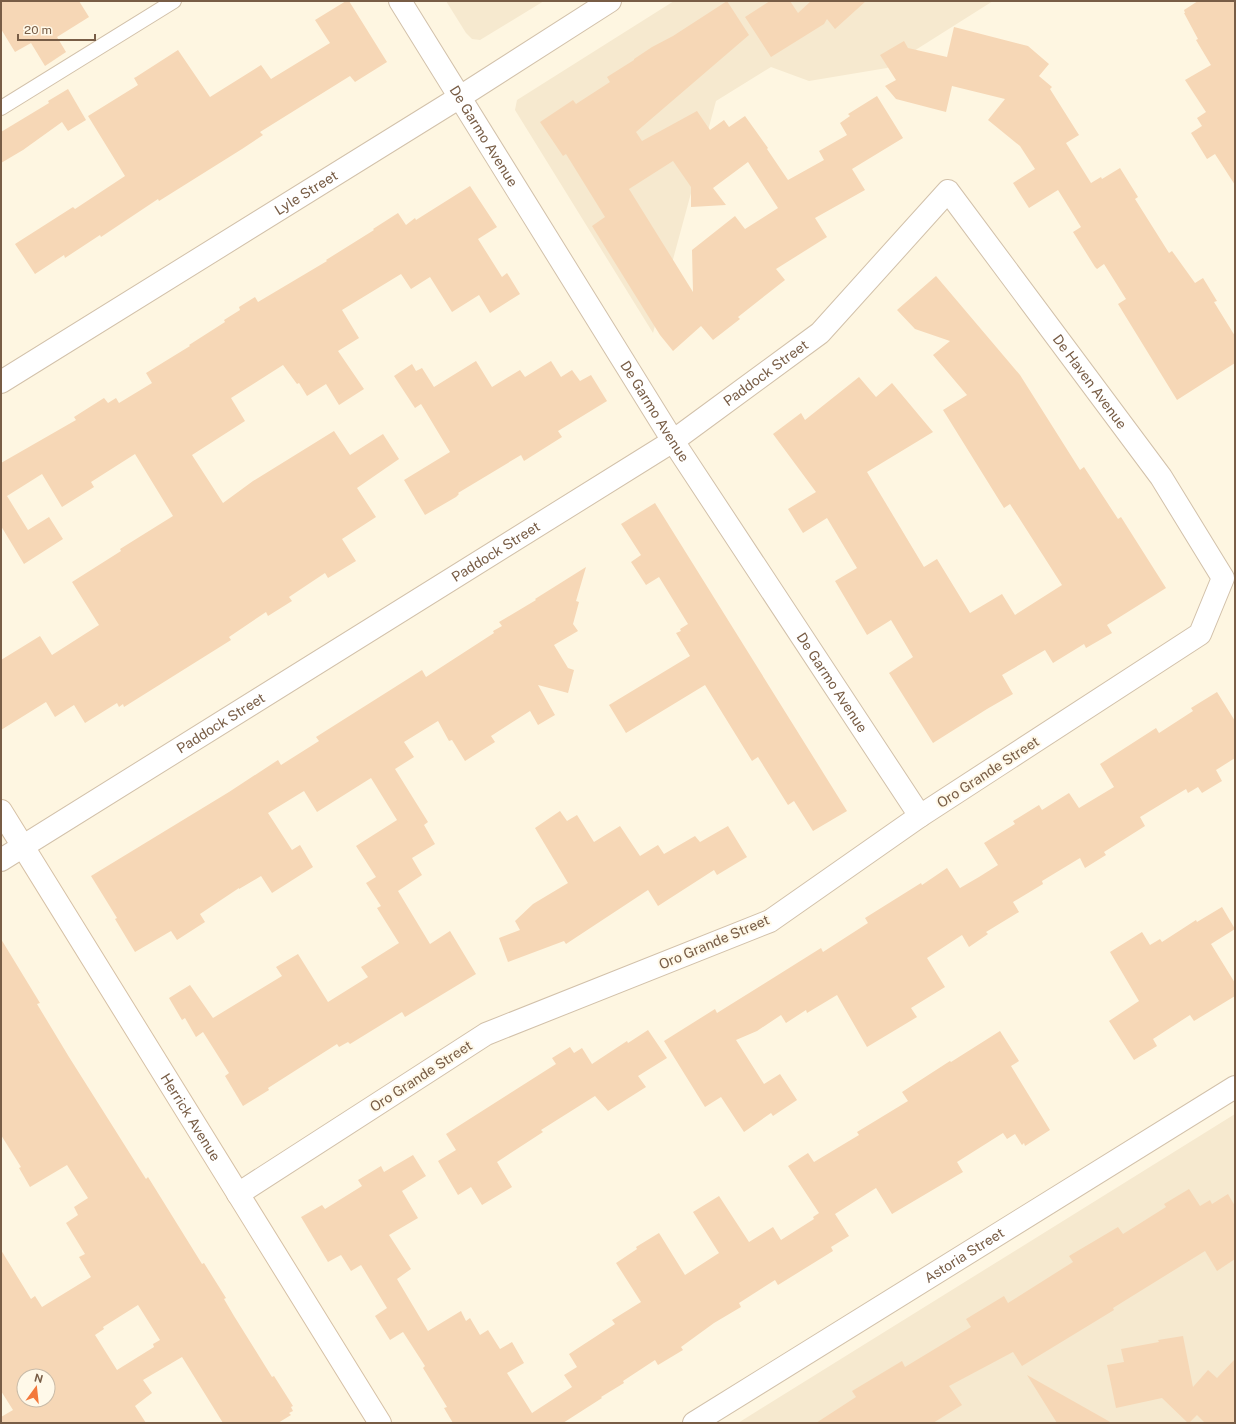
<svg xmlns="http://www.w3.org/2000/svg" width="1236" height="1424" viewBox="0 0 1236 1424" font-family="'Public Sans',sans-serif">
	<style>
		.residential { fill: #f6e9cf }
		.building { fill: #f6d7b6; fill-rule: evenodd }
		.lines { fill: none; stroke-linecap: round; stroke-linejoin: round }
		.lane-casing { stroke: #d2c1aa; stroke-width: 16 }
		.street-casing { stroke: #d2c1aa; stroke-width: 24 }
		.secondary-casing { stroke: #d6c1a6; stroke-width: 24 }
		.lane { stroke: #fff; stroke-width: 14 }
		.street { stroke: #fff; stroke-width: 22 }
		.secondary { stroke: #fff; stroke-width: 22 }
		.labels { text-anchor: middle; dominant-baseline: central; stroke-width: 4; stroke-linejoin: round; paint-order: stroke }
		.street-label { font-size: 14px; fill: #785d46; stroke: #fff9e9 }
	</style>
	<rect width="100%" height="100%" fill="#fef6e1"/>
	<g class="residential">
		<path d="M446 1H544L480 40 472 39 466 33Z"/>
		<path d="M674 1H993L887 68 809 81 771 67 716 101 653 333 515 110 517 100Z"/>
		<path d="M1235 1114V1423H738Z"/>
	</g>
	<g class="building">
		<path d="M1 1H79L89 17 57 37 66 52 45 66 31 43 15 52 1 29Z"/>
		<path d="M346 1H349L387 62 355 82 350 76 260 132 263 135 242 149 159 201 158 199 101 237 100 235 65 258 64 255 35 274 15 244 73 207 75 209 125 176 88 116 138 85 134 78 136 77 178 50 210 97 261 65 271 79 330 43 315 20Z"/>
		<path d="M727 1 749 35 636 132 642 141 697 111 710 130 724 120 729 127 745 116 768 148 767 149 788 180 824 160 819 151 847 135 840 123 850 116 848 114 877 96 903 138 852 169 865 190 815 218 827 237 776 269 785 280 738 317 740 319 713 340 701 326 673 351 660 335 592 226 605 217 566 154 563 156 540 122 573 100 576 104 610 82 607 77 634 60V59L652 47 673 36ZM673 161 691 187V207L726 205 713 188 748 162 778 208 745 229 735 216 692 250 693 292 629 189Z"/>
		<path d="M770 1H790L798 13 811 1H866L835 29 827 19 824 24 771 57 745 17Z"/>
		<path d="M1198 1H1235V185L1215 154 1207 159 1191 133 1202 126 1197 118 1206 112 1185 80 1211 65 1196 40 1198 39 1184 13H1185L1184 10Z"/>
		<path d="M954 27 1028 46 1049 64 1039 76 1052 87 1050 89 1079 135 1066 143 1091 183 1101 177 1102 179 1120 168 1138 197 1135 199 1169 253 1172 251 1195 283 1203 278 1217 301 1214 302 1235 336V363L1177 400 1118 304 1126 299 1104 264 1097 269 1095 267 1073 232 1081 227 1058 190 1029 208 1013 183 1035 169 1020 146 988 120 1005 99 952 86 946 112 896 99 885 86 896 80 880 55 904 41 908 48 947 57Z"/>
		<path d="M68 89 86 120 68 131 62 122 23 150 1 163V132L49 103 48 101Z"/>
		<path d="M470 186 497 227 478 239 502 277 507 273 520 294 490 313 479 295 452 312 430 277 411 289 401 274 342 310 359 338 338 351 364 389 339 405 326 384 307 396 299 383 297 384 283 365 231 398 245 421 192 455 223 503 253 481 334 431 350 455 383 434 399 459 357 488 376 517 342 539 356 561 328 578 325 573 289 597 292 601 268 616 266 612 229 637 231 640 124 707 123 704 119 707 117 703 85 723 74 705 55 717 46 702 1 730V660L40 636 52 655 99 625 72 582 121 551 120 549 173 516 135 454 91 482 94 487 62 507 42 474 7 496 28 530 49 517 63 539 24 564 1 526V463L76 420 74 417 104 398 108 403 116 398 119 403 152 383 146 373 190 346 189 345 225 322 224 320 240 310 239 307 255 297 258 302 327 261 326 260 374 230 373 229 398 213 406 225 415 218 416 220Z"/>
		<path d="M936 276 1020 375 1080 470 1084 467 1118 519 1121 517 1166 588 1107 625 1112 633 1086 648 1084 644 1053 663 1045 650 1002 675 1013 694 987 709 933 743 889 673 913 657 891 620 867 635 835 581 857 568 827 518 803 533 788 509 816 492 773 434 801 413 805 420 859 377 876 397 892 383 933 432 867 472 924 567 937 559 970 613 1002 594 1015 615 1062 585 1010 504 1004 508 943 410 967 395 933 355 950 341 915 329 897 310Z"/>
		<path d="M476 361 492 387 520 370 525 377 551 361 561 377 572 370 580 381 591 375 607 401 558 431 562 437 524 461 521 455 458 493 459 494 456 497 425 515 404 480 450 452 421 404 415 408 394 376 412 364 416 371 422 368 434 387Z"/>
		<path d="M655 503 847 811 813 831 794 801 788 805 758 757 752 761 705 685 626 733 609 705 690 656 676 633 681 631 680 629 688 624 659 577 646 585 631 562 641 555 621 524Z"/>
		<path d="M586 567 576 601 579 602 573 624 578 631 554 645 568 668 574 670 568 693 538 685 555 715 538 725 530 711 491 736 495 742 465 761 452 740 449 741 438 721 404 742 414 757 395 769 428 822 424 825 435 844 412 858 422 875 398 891 430 944 450 931 476 974 405 1017 402 1012 350 1044 348 1042 339 1047 337 1044 268 1088 269 1090 243 1106 225 1076 229 1073 203 1032 196 1037 185 1018 182 1020 169 998 190 985 213 1018 282 976 276 967 298 954 328 1002 368 977 361 967 399 943 377 908 381 906 366 883 376 877 356 846 397 820 371 778 317 812 304 791 268 813 292 850 300 845 313 867 272 893 261 876 239 889V888L200 914 205 922 177 940 171 931 135 952 115 919 117 918 91 876 229 792 278 760 281 765 319 741 316 737 422 670 426 677 494 633 493 631 502 626 499 622 536 600 535 599Z"/>
		<path d="M1217 692 1235 721V758L1216 770 1222 781 1202 793 1198 787 1188 793 1186 789 1140 817 1145 826 1104 852 1106 855 1085 868 1080 858 1042 881 1043 884 1013 902 1019 912 986 932 988 934 969 947 962 935 927 958 945 987 911 1008 917 1017 867 1047 837 995 807 1013 806 1010 786 1023 781 1015 757 1031 736 1040 764 1084 780 1074 797 1100 773 1116 771 1113 744 1132 721 1097 705 1107 664 1041 715 1009 717 1013 821 948 823 952 868 923 865 918 921 883 922 885 947 868 960 888 979 877 998 865 984 843 1015 824 1013 821 1039 805 1042 810 1069 793 1079 808 1114 787 1100 764 1156 728 1159 733 1193 711 1191 708Z"/>
		<path d="M560 811 567 821 577 815 594 842 620 826 640 856 658 845 664 854 695 836 700 842 728 826 747 857 717 875 714 870 658 906 648 890 566 944 564 941 508 962 499 938 520 930 515 921 533 904 568 883 535 828Z"/>
		<path d="M1222 907 1235 929 1211 944 1235 983V996L1194 1021 1190 1015 1153 1039 1157 1046 1134 1060 1109 1021 1139 1001 1110 952 1142 932 1150 945 1160 939 1162 942 1196 920 1197 922Z"/>
		<path d="M1 939 40 1003 37 1004 69 1057 146 1179 148 1177 202 1264 204 1263 226 1298 224 1299 234 1316 272 1377 274 1376 293 1406 291 1407 293 1411 289 1413 291 1415 278 1423H223L182 1357 143 1380 152 1393 135 1406 146 1423H1V1417L13 1410 1 1391V1250L31 1299 35 1296 42 1307 91 1277 79 1257 85 1254 66 1223 78 1215 74 1207 88 1198 67 1165 30 1187 19 1168 21 1167 1 1135ZM138 1305 160 1340 153 1344 154 1347 117 1370 95 1335 104 1329 103 1327ZM24 1376H48V1400H24Z"/>
		<path d="M648 1030 667 1058 638 1076 646 1087 608 1111 595 1096 541 1130 543 1132 497 1162 512 1187 482 1205 471 1187 458 1195 438 1161 456 1150 446 1134 556 1064 552 1058 570 1047 574 1053 582 1048 592 1064 627 1041 628 1043Z"/>
		<path d="M1000 1031 1019 1061 1011 1066 1050 1130 1025 1146 1024 1143 1022 1145 1015 1134 1007 1139 1003 1133 957 1162 963 1172 892 1214 876 1188 835 1214 849 1236 831 1247 833 1251 778 1285 775 1280 739 1303 741 1307 714 1323 681 1347 683 1350 658 1365 655 1360 623 1381 624 1383 601 1397 602 1398 563 1423H453L444 1408 447 1407 423 1368 425 1366 403 1332 390 1340 375 1316 387 1308 361 1265 351 1271 341 1255 328 1262 301 1217 322 1205 325 1209 362 1186 358 1180 381 1166 384 1172 413 1155 426 1176 402 1191 418 1218 389 1235 411 1269 397 1279 428 1331 461 1311 466 1321 470 1318 480 1335 488 1330 500 1349 512 1342 524 1363 507 1373 532 1413 572 1387 564 1375 577 1367 569 1354 615 1324 612 1320 641 1302 616 1263 637 1249 636 1247 659 1233 685 1275 719 1253 693 1212 719 1196 749 1242 773 1227 781 1240 814 1219 813 1217 819 1213 788 1166 808 1153 814 1162 859 1135 857 1132 908 1101 902 1092 950 1061 951 1062Z"/>
		<path d="M1189 1189 1200 1206 1210 1200 1212 1204 1228 1194 1235 1206V1259L1217 1271 1205 1251 1113 1308 1114 1310 1022 1366 1013 1352 949 1386 962 1405 933 1423H816L856 1397 852 1391 902 1361 905 1367 971 1327 966 1319 1004 1296 1008 1303 1073 1262 1069 1256 1118 1227 1123 1234 1166 1207 1164 1204Z"/>
		<path d="M1183 1336 1193 1387 1208 1370 1217 1378 1235 1359V1423H1205L1197 1415 1189 1423H1188L1162 1398 1116 1408 1107 1365 1124 1362 1121 1349 1159 1342 1158 1340Z"/>
		<path d="M1027 1375 1112 1423H1057Z"/>
	</g>
	<g class="lines">
		<defs>
			<path id="lane" d="M1 108 174 1"/>
			<g id="street">
				<path id="s1" d="M400 1 673 441 920 816"/>
				<path id="s2" d="M1 382 460 97 610 1"/>
				<path id="s3" d="M1 860 673 441 820 333 948 191 1161 477 1223 578 1200 634 920 816 770 921 486 1034 238 1194"/>
				<path id="s4" d="M694 1423 1235 1087"/>
			</g>
			<g id="secondary">
				<path id="s5" d="M1 811 380 1423"/>
			</g>
		</defs>
		<use href="#lane" class="lane-casing"/>
		<use href="#street" class="street-casing"/>
		<use href="#secondary" class="secondary-casing"/>
		<use href="#lane" class="lane"/>
		<use href="#street" class="street"/>
		<use href="#secondary" class="secondary"/>
	</g>
	<g class="labels">
		<g class="street-label">
			<text stroke="none"><textPath href="#s1" startOffset="159">De Garmo Avenue</textPath></text>
			<text stroke="none"><textPath href="#s2" startOffset="359">Lyle Street</textPath></text>
			<text stroke="none"><textPath href="#s3" startOffset="907">Paddock Street</textPath></text>
			<text stroke="none"><textPath href="#s3" startOffset="1403">De Haven Avenue</textPath></text>
			<text stroke="none"><textPath href="#s1" startOffset="483">De Garmo Avenue</textPath></text>
			<text stroke="none"><textPath href="#s3" startOffset="583">Paddock Street</textPath></text>
			<text stroke="none"><textPath href="#s1" startOffset="807">De Garmo Avenue</textPath></text>
			<text stroke="none"><textPath href="#s3" startOffset="259">Paddock Street</textPath></text>
			<text transform="translate(988 772) rotate(-33)">Oro Grande Street</text>
			<text transform="translate(714 942) rotate(-23)">Oro Grande Street</text>
			<text transform="translate(421 1076) rotate(-33)">Oro Grande Street</text>
			<text stroke="none"><textPath href="#s5" startOffset="360">Herrick Avenue</textPath></text>
			<text stroke="none"><textPath href="#s4" startOffset="318">Astoria Street</textPath></text>
		</g>
	</g>
	<rect width="1236" height="1424" fill="none" stroke="#785d46" stroke-width="4"/>
	<g transform="translate(36 1388) rotate(15)"><circle r="19" fill="#fff9e9" stroke="#c9bba8"/>
	<path d="M0-3L7 15L0 10L-7 15Z" fill="#f3783b"/>
	<text y="-6" font-size="11" font-weight="bold" text-anchor="middle" fill="#785d46">N</text>
	</g>
	<path d="M18 34v6h77v-6" fill="none" stroke="#785d46" stroke-width="2"/>
	<text x="24" y="34" font-size="12" fill="#785d46" stroke="#fff9e9" stroke-width="3" paint-order="stroke">20 m</text>
</svg>
